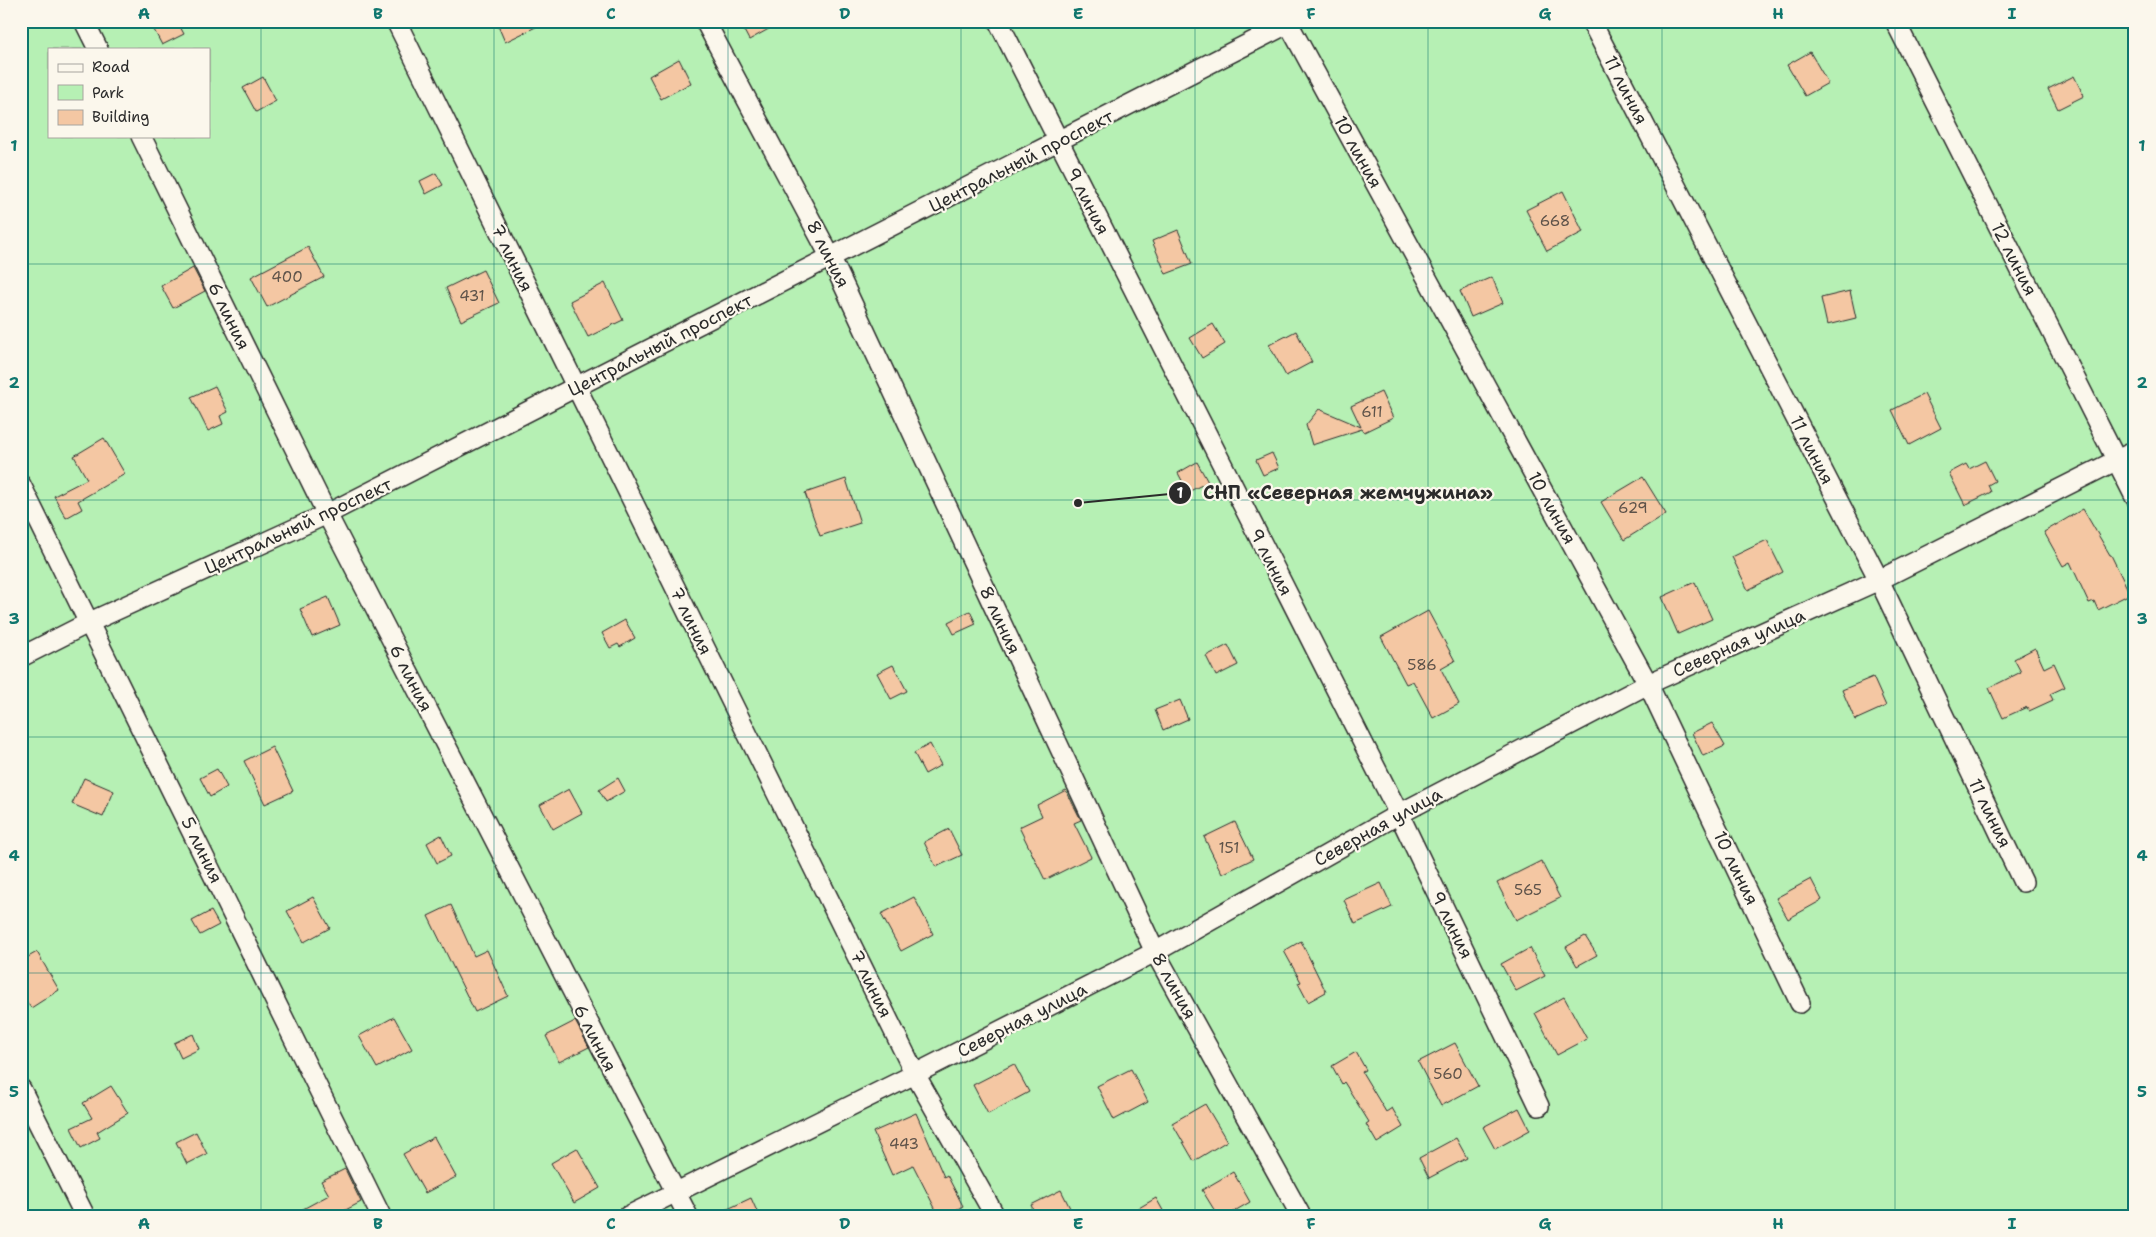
<svg xmlns="http://www.w3.org/2000/svg" width="2156" height="1237" viewBox="0 0 2156 1237" font-family="'Shantell Sans',sans-serif">
	<style>
		.green { fill: #b6f0b4; stroke: #708e70; fill-rule: evenodd }
		.building { fill: #f4c7a3; stroke: #2b2b2b }
		.lines { fill: none; stroke-linecap: round; stroke-linejoin: round }
		.minor-casing { stroke: #2b2b2b; stroke-width: 22 }
		.minor { stroke: #fbf7ec; stroke-width: 19 }
		.grid { fill: none; stroke: #0f766e; stroke-width: 1; stroke-opacity: 0.55 }
		.labels { text-anchor: middle; dominant-baseline: central; stroke-width: 4.5; stroke-linejoin: round; paint-order: stroke }
		.number-label { font-size: 15px; fill: #5d5249 }
		.street-label { font-size: 18px; fill: #2b2b2b; stroke: #fbf7ec }
		.leader { fill: none; stroke: #2b2b2b; stroke-width: 2 }
		.callout-dot { fill: #2b2b2b; stroke: #fbf7ec; stroke-width: 2 }
		.mark-label { font-size: 15px; text-anchor: middle; font-weight: bold; fill: #fff }
		.callout-label { font-size: 19px; text-anchor: middle; font-weight: bold; fill: #2b2b2b; stroke: #fbf7ec; stroke-width: 4.5; stroke-linejoin: round; paint-order: stroke }
		.neatline { fill: none; stroke: #0f766e; stroke-width: 2 }
		.grid-label { font-size: 16px; text-anchor: middle; font-weight: bold; fill: #0f766e }
	</style>
	<rect width="100%" height="100%" fill="#fbf7ec"/>
	<filter id="ink" filterUnits="userSpaceOnUse"><feTurbulence type="fractalNoise" baseFrequency=".02" numOctaves="2"/><feDisplacementMap in="SourceGraphic" scale="10" xChannelSelector="R" yChannelSelector="G"/><feConvolveMatrix kernelMatrix="1 2 1 2 8 2 1 2 1" color-interpolation-filters="sRGB"/></filter>
	<g filter="url(#ink)">
		<path class="green" d="M21 21H2135V1216H21ZM49 49H209V136H49Z"/>
		<g class="building">
			<path d="M166 21H177L184 34 162 45 153 28Z"/>
			<path d="M496 21H548L505 42Z"/>
			<path d="M739 21H783L749 40Z"/>
			<path d="M1810 52 1828 83 1805 96 1787 65Z"/>
			<path d="M679 59 691 83 661 99 649 76Z"/>
			<path d="M2074 76 2084 96 2058 109 2048 89Z"/>
			<path d="M263 77 276 101 256 112 243 88Z"/>
			<path d="M436 173 443 185 426 194 420 181Z"/>
			<path d="M1563 191 1583 232 1547 251 1526 210Z"/>
			<path d="M1178 230 1192 264 1166 274 1152 241Z"/>
			<path d="M308 247 324 277 267 307 251 277Z"/>
			<path d="M193 268 205 291 173 308 161 286Z"/>
			<path d="M483 270 499 303 461 321 446 288Z"/>
			<path d="M1492 277 1503 303 1471 317 1460 291Z"/>
			<path d="M605 283 623 320 588 337 570 301Z"/>
			<path d="M1850 291 1856 318 1827 325 1821 298Z"/>
			<path d="M1213 324 1225 344 1202 358 1190 338Z"/>
			<path d="M1296 331 1312 362 1286 376 1269 345Z"/>
			<path d="M215 386 228 412 220 416 223 424 208 431 191 397Z"/>
			<path d="M1381 392 1393 418 1364 432 1362 429 1312 445 1306 425 1319 409 1361 427 1351 406Z"/>
			<path d="M1924 394 1941 428 1909 445 1892 410Z"/>
			<path d="M104 438 125 474 78 501 82 509 66 518 54 496 87 479 74 456Z"/>
			<path d="M1272 453 1279 468 1263 475 1256 460Z"/>
			<path d="M1985 461 1995 481 1988 485 1991 492 1965 505 1949 473 1966 464 1969 469Z"/>
			<path d="M1197 462 1208 482 1188 492 1178 473Z"/>
			<path d="M1643 477 1666 514 1624 540 1601 502Z"/>
			<path d="M846 479 860 523 820 536 805 493Z"/>
			<path d="M2083 509 2110 555H2111L2130 594 2098 610 2094 601 2089 603 2070 562 2063 566 2044 532Z"/>
			<path d="M1767 540 1783 572 1748 590 1732 557Z"/>
			<path d="M1695 582 1712 619 1678 634 1662 597Z"/>
			<path d="M328 597 340 625 312 637 300 609Z"/>
			<path d="M970 611 976 624 954 634 948 622Z"/>
			<path d="M1428 611 1455 661 1441 669 1459 704 1433 718 1413 681 1406 684 1381 637Z"/>
			<path d="M625 620 635 638 620 647 618 644 610 648 602 633Z"/>
			<path d="M1228 645 1238 665 1216 676 1206 656Z"/>
			<path d="M2035 648 2044 668 2054 663 2065 687 2050 694 2053 700 2029 711 2027 707 2003 718 1989 688 2021 672 2014 659Z"/>
			<path d="M893 665 907 691 891 699 877 673Z"/>
			<path d="M1873 677 1886 706 1855 720 1842 690Z"/>
			<path d="M1180 700 1188 719 1163 730 1155 710Z"/>
			<path d="M1712 723 1725 746 1703 756 1692 733Z"/>
			<path d="M930 744 941 765 925 774 914 753Z"/>
			<path d="M272 747 293 791 265 804 244 761Z"/>
			<path d="M217 769 227 787 210 797 200 778Z"/>
			<path d="M84 778 114 791 103 817 72 804Z"/>
			<path d="M618 778 625 791 606 802 599 790Z"/>
			<path d="M569 789 582 813 553 829 540 805Z"/>
			<path d="M1066 790 1081 820 1074 823 1091 857 1045 880 1019 827 1042 816 1037 805Z"/>
			<path d="M1235 822 1253 859 1222 874 1204 837Z"/>
			<path d="M949 829 962 855 936 867 924 842Z"/>
			<path d="M441 835 451 856 437 863 427 843Z"/>
			<path d="M1541 861 1560 898 1516 920 1497 883Z"/>
			<path d="M1811 879 1822 900 1788 919 1776 898Z"/>
			<path d="M1381 883 1392 907 1355 924 1344 900Z"/>
			<path d="M313 897 330 928 304 942 287 911Z"/>
			<path d="M914 897 933 934 901 951 881 914Z"/>
			<path d="M451 905 474 956 487 950 508 996 475 1012 428 916Z"/>
			<path d="M211 911 219 925 200 935 192 921Z"/>
			<path d="M1585 936 1597 955 1577 966 1566 947Z"/>
			<path d="M1301 941 1326 992 1308 1002 1298 983 1301 982 1284 951Z"/>
			<path d="M1530 948 1545 976 1516 991 1501 964Z"/>
			<path d="M37 952 59 990 31 1008 21 994V961Z"/>
			<path d="M1564 997 1587 1039 1557 1055 1535 1013Z"/>
			<path d="M394 1017 412 1049 377 1068 359 1036Z"/>
			<path d="M575 1021 589 1047 559 1062 546 1036Z"/>
			<path d="M193 1034 199 1049 181 1058 174 1043Z"/>
			<path d="M1455 1043 1478 1086 1441 1106 1418 1062Z"/>
			<path d="M1356 1052 1366 1070 1362 1072 1386 1112 1392 1108 1403 1127 1377 1143 1366 1124 1369 1122 1344 1082 1342 1084 1332 1066Z"/>
			<path d="M1014 1064 1029 1092 988 1114 973 1085Z"/>
			<path d="M1131 1069 1148 1102 1114 1120 1097 1086Z"/>
			<path d="M111 1086 128 1113 97 1132 100 1138 81 1148 71 1128 92 1118 83 1103Z"/>
			<path d="M1205 1104 1227 1141 1194 1161 1172 1123Z"/>
			<path d="M1519 1108 1530 1130 1495 1149 1483 1127Z"/>
			<path d="M916 1113 944 1177 947 1175 963 1206 944 1216H939L913 1165 892 1175 873 1132Z"/>
			<path d="M196 1132 207 1154 187 1164 176 1142Z"/>
			<path d="M434 1137 456 1177 425 1193 403 1154Z"/>
			<path d="M1456 1138 1467 1158 1429 1178 1419 1158Z"/>
			<path d="M577 1148 600 1188 574 1203 551 1163Z"/>
			<path d="M345 1169 361 1202 334 1216H290L329 1195 321 1181Z"/>
			<path d="M1233 1172 1250 1202 1226 1216H1218L1202 1190Z"/>
			<path d="M1061 1190 1074 1216H1036L1031 1205Z"/>
			<path d="M751 1198 759 1216H713Z"/>
			<path d="M1156 1198 1166 1216H1125Z"/>
		</g>
		<g class="lines">
			<defs>
				<g id="minor">
					<path d="M84 21 98 49"/>
					<path d="M396 21 915 1074 995 1216"/>
					<path d="M705 21 831 258 1155 952 1301 1216"/>
					<path d="M998 21 1399 814 1539 1106"/>
					<path d="M1287 21 1648 684 1800 1003"/>
					<path d="M1591 21 1879 580 2023 882"/>
					<path d="M1895 21 2135 497"/>
					<path d="M141 136 327 514 688 1216"/>
					<path d="M21 485 381 1216"/>
					<path d="M21 657 90 622 327 514 1293 21"/>
					<path d="M21 1089 85 1216"/>
					<path d="M628 1216 915 1074 1155 952 1399 814 1648 684 1879 580 2135 451"/>
				</g>
			</defs>
			<use href="#minor" class="minor-casing"/>
			<use href="#minor" class="minor"/>
		</g>
	</g>
	<path class="grid" d="M261 21V1216M494 21V1216M728 21V1216M961 21V1216M1195 21V1216M1428 21V1216M1662 21V1216M1895 21V1216M21 264H2135M21 500H2135M21 737H2135M21 973H2135"/>
	<g class="labels">
		<g class="number-label">
			<text x="1555" y="221">668</text>
			<text x="287" y="277">400</text>
			<text x="472" y="296">431</text>
			<text x="1372" y="412">611</text>
			<text x="1633" y="508">629</text>
			<text x="1422" y="665">586</text>
			<text x="1229" y="848">151</text>
			<text x="1528" y="890">565</text>
			<text x="1448" y="1074">560</text>
			<text x="904" y="1144">443</text>
		</g>
		<g class="street-label">
			<text transform="translate(1626 90) rotate(63)">11 линия</text>
			<text transform="translate(1358 152) rotate(61)">10 линия</text>
			<text transform="translate(1021 161) rotate(-27)">Центральный проспект</text>
			<text transform="translate(1088 201) rotate(63)">9 линия</text>
			<text transform="translate(828 254) rotate(63)">8 линия</text>
			<text transform="translate(512 258) rotate(64)">7 линия</text>
			<text transform="translate(2014 259) rotate(63)">12 линия</text>
			<text transform="translate(229 316) rotate(64)">6 линия</text>
			<text transform="translate(660 345) rotate(-27)">Центральный проспект</text>
			<text transform="translate(1812 450) rotate(63)">11 линия</text>
			<text transform="translate(1552 508) rotate(61)">10 линия</text>
			<text transform="translate(298 526) rotate(-25)">Центральный проспект</text>
			<text transform="translate(1271 562) rotate(63)">9 линия</text>
			<text transform="translate(1000 620) rotate(65)">8 линия</text>
			<text transform="translate(691 621) rotate(64)">7 линия</text>
			<text transform="translate(1739 643) rotate(-24)">Северная улица</text>
			<text transform="translate(411 678) rotate(63)">6 линия</text>
			<text transform="translate(1990 813) rotate(64)">11 линия</text>
			<text transform="translate(1378 827) rotate(-29)">Северная улица</text>
			<text transform="translate(202 850) rotate(64)">5 линия</text>
			<text transform="translate(1736 868) rotate(64)">10 линия</text>
			<text transform="translate(1452 925) rotate(64)">9 линия</text>
			<text transform="translate(871 984) rotate(64)">7 линия</text>
			<text transform="translate(1174 986) rotate(61)">8 линия</text>
			<text transform="translate(1022 1020) rotate(-27)">Северная улица</text>
			<text transform="translate(595 1038) rotate(63)">6 линия</text>
		</g>
	</g>
	<path class="leader" d="M1078 503L1180 493"/>
	<g class="callout-dot">
		<circle cx="1078" cy="503" r="5"/>
		<circle cx="1180" cy="493" r="12"/>
	</g>
	<g class="mark-label">
		<text x="1180" y="498">1</text>
	</g>
	<g class="callout-label">
		<text x="1348" y="499">СНП «Северная жемчужина»</text>
	</g>
	<rect width="2156" height="1237" fill="none" stroke="#fbf7ec" stroke-width="55"/>
	<rect x="48" y="48" width="162" height="90" fill="#fbf7ec" stroke="#a8a59f"/>
	<rect x="58" y="64" width="25" height="8" fill="#fbf7ec" stroke="#a8a59f"/>
	<text x="92" y="72" font-size="15" fill="#2b2b2b">Road</text>
	<rect x="58" y="85" width="25" height="15" fill="#b6f0b4" stroke="#a8a59f"/>
	<text x="92" y="98" font-size="15" fill="#2b2b2b">Park</text>
	<rect x="58" y="110" width="25" height="15" fill="#f4c7a3" stroke="#a8a59f"/>
	<text x="92" y="122" font-size="15" fill="#2b2b2b">Building</text>
	<rect x="28" y="28" width="2100" height="1182" class="neatline"/>
	<g class="grid-label">
		<text x="144" y="19">A</text>
		<text x="378" y="19">B</text>
		<text x="611" y="19">C</text>
		<text x="845" y="19">D</text>
		<text x="1078" y="19">E</text>
		<text x="1311" y="19">F</text>
		<text x="1545" y="19">G</text>
		<text x="1778" y="19">H</text>
		<text x="2012" y="19">I</text>
		<text x="14" y="151">1</text>
		<text x="2142" y="151">1</text>
		<text x="14" y="388">2</text>
		<text x="2142" y="388">2</text>
		<text x="14" y="624">3</text>
		<text x="2142" y="624">3</text>
		<text x="14" y="861">4</text>
		<text x="2142" y="861">4</text>
		<text x="14" y="1097">5</text>
		<text x="2142" y="1097">5</text>
		<text x="144" y="1229">A</text>
		<text x="378" y="1229">B</text>
		<text x="611" y="1229">C</text>
		<text x="845" y="1229">D</text>
		<text x="1078" y="1229">E</text>
		<text x="1311" y="1229">F</text>
		<text x="1545" y="1229">G</text>
		<text x="1778" y="1229">H</text>
		<text x="2012" y="1229">I</text>
	</g>
</svg>
